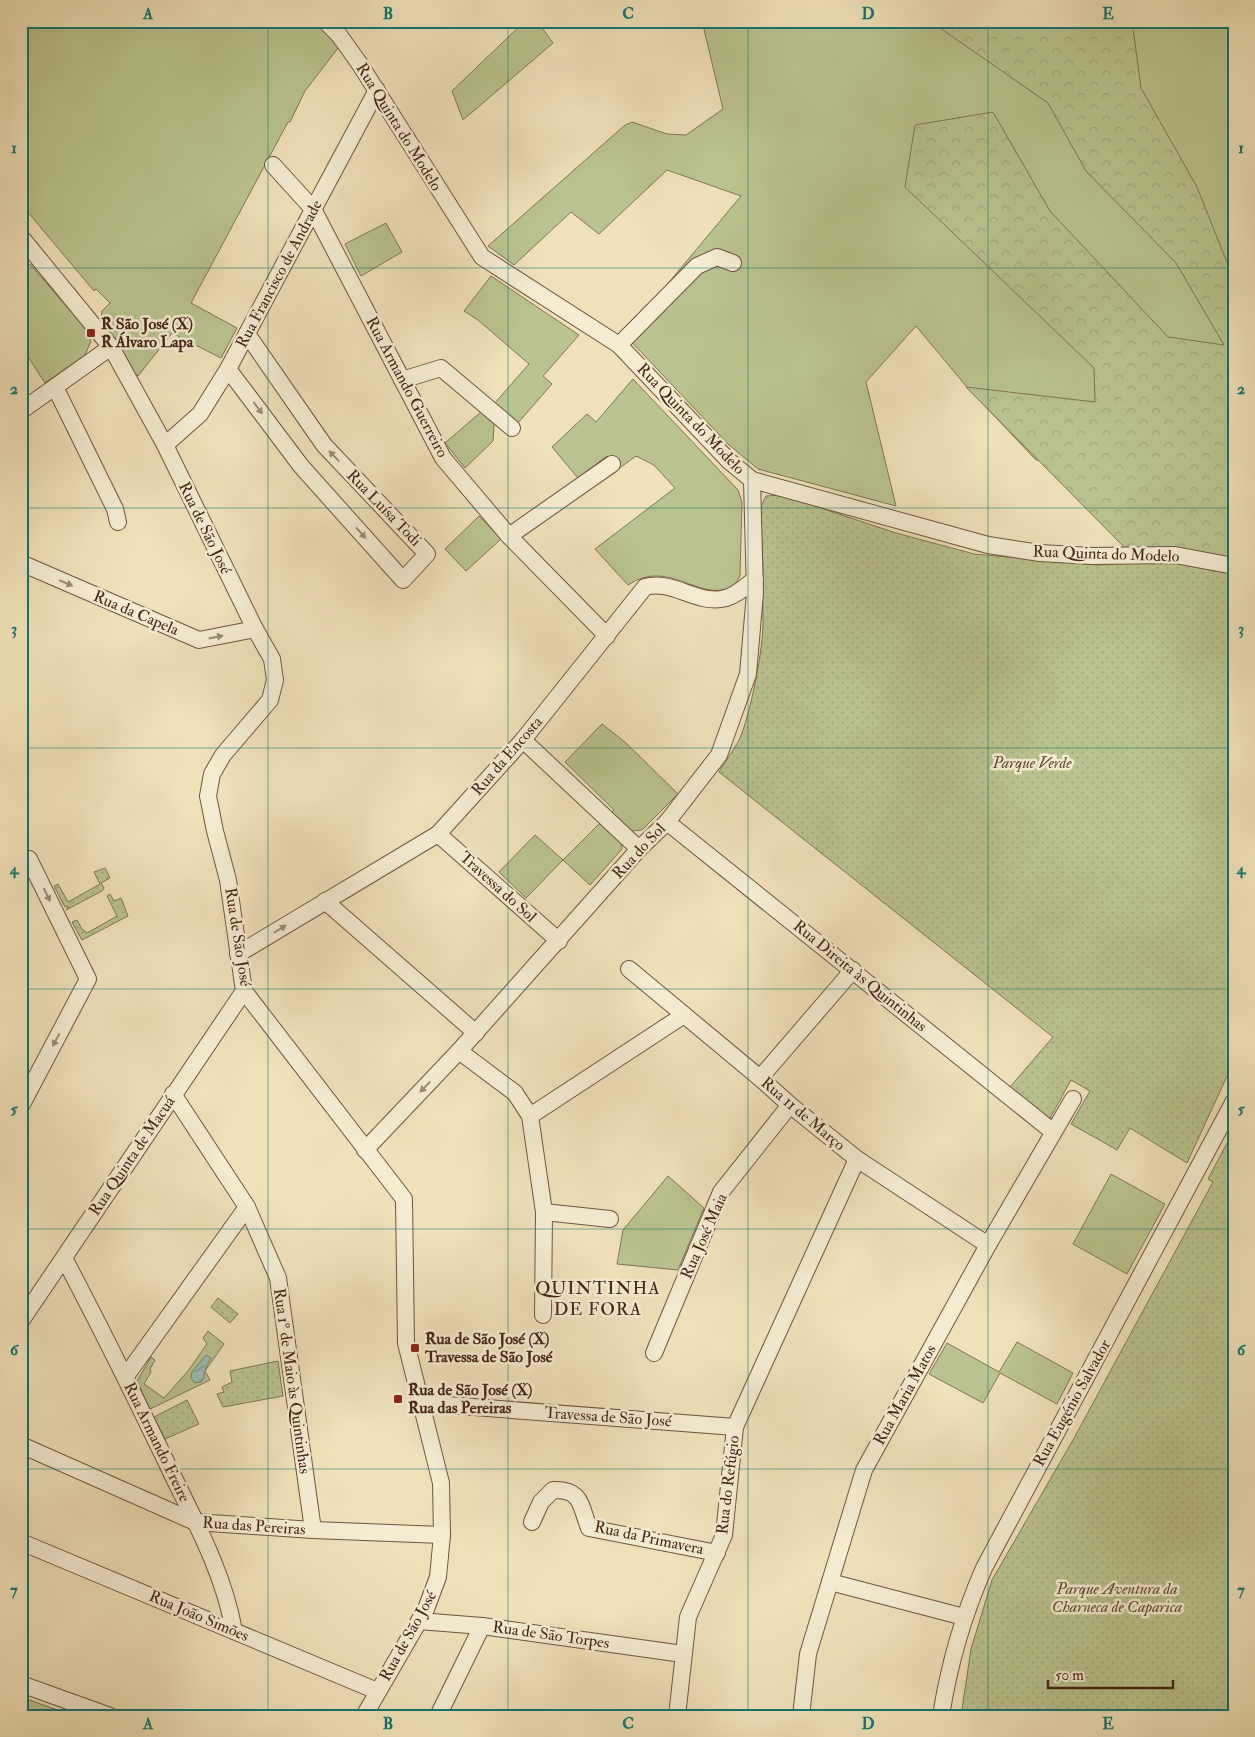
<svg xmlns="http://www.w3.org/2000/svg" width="1255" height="1737" viewBox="0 0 1255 1737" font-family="'IM FELL Double Pica',serif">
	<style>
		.grass { fill: #bac38f; stroke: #807452 }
		.forest { fill: url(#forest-crowns); stroke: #807452 }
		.park { fill: url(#park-dots); stroke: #807452 }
		.water { fill: url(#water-waves); stroke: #797f75 }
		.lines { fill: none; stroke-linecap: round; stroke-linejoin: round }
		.minor-casing { stroke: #70533f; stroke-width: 18 }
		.minor { stroke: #f5ecd2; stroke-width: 16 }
		.oneway { fill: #9e8874 }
		.grid { fill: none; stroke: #0f766e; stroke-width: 1; stroke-opacity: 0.55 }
		.poi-dot { fill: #8f2418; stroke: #f5ecd2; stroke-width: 2 }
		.labels { text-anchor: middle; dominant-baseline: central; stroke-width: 5; stroke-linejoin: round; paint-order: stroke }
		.street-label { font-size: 16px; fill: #462416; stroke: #f5ecd2 }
		.poi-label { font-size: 16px; font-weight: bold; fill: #462416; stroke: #f5ecd2; text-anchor: start }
		.park-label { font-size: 16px; font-style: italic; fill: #634c34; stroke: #f5ecd2 }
		.neighbourhood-label { font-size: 18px; letter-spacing: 1px; fill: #462416; stroke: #f5ecd2 }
		.neatline { fill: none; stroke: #0f766e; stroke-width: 2 }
		.grid-label { font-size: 16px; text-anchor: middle; font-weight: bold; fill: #0f766e }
	</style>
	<defs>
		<pattern id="forest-crowns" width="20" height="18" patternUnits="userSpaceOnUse" patternTransform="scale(1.25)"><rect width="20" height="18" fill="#bac38f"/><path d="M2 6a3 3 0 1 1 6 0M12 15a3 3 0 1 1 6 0" fill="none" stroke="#a1a77b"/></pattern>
		<pattern id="park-dots" width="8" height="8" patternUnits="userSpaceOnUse" patternTransform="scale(1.25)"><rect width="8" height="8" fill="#bac38f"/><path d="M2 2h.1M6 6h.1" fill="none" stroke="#a1a77b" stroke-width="1.8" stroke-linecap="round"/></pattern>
		<pattern id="water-waves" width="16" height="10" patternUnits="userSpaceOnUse" patternTransform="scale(1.25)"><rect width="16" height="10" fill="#9bbcb4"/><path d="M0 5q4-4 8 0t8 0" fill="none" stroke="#809991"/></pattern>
	</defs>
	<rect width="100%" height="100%" fill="#f0e1b9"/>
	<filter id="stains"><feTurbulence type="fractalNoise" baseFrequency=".004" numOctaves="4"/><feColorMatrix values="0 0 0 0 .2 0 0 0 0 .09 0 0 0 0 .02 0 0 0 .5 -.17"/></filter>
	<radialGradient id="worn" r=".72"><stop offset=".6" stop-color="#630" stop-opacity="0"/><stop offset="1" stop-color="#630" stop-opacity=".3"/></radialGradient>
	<g class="grass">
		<path d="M23 21H318L326 29 338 48 305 91 290 122H288L191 303 237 328 221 358 172 333 138 376 133 372 101 322 102 311 110 303 96 289 94 291 21 204V22Z"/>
		<path d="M525 21H537L553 43 463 120 452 91Z"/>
		<path d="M702 21H1234V559L1035 459 966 386 916 326 866 382 896 506 758 469 728 444 625 335 741 196 667 170 599 234 571 212 514 265 488 246 625 125 632 122 667 134 686 135 723 109Z"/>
		<path d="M386 223 402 252 361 276 345 244Z"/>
		<path d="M30 264 86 329 91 341 85 355 45 383 21 346V270Z"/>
		<path d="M491 276 579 335 543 376 552 384 517 424 494 404 529 364 478 320 464 311Z"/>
		<path d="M633 379 738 490 742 502 740 576 733 588C696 601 668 558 628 585L595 549 675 488 654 465 636 456 617 470 607 456 578 478 552 447 587 414 596 422Z"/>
		<path d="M481 412 494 424 493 441 465 468 445 443Z"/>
		<path d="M479 516 501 539 466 571 445 549Z"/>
		<path d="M602 724 626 743 678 794 642 830 631 831 611 813 614 810 565 762Z"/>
		<path d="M601 822 621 841 622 849 590 885 563 860 526 898 499 872 535 835 563 860Z"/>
		<path d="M1111 1174 1165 1204 1127 1274 1073 1244Z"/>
		<path d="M668 1176 704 1208 678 1270 617 1264 623 1230Z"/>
		<path d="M208 1331 224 1344 205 1371 210 1380 150 1409 137 1381 151 1357 155 1360 150 1369 151 1372 144 1384 164 1398 188 1371 207 1344 203 1338Z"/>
		<path d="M1017 1342 1073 1373 1057 1404 1000 1373 983 1403 929 1374 947 1343 999 1372Z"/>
		<path d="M24 1698 60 1711 58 1716H21Z"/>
	</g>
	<path class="forest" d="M930 21H1132L1141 88 1197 187 1234 280V559L1127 550 966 387 1095 402 1094 368 905 187 915 125 993 112 1050 211 1168 337 1224 345 1176 263 1086 171 1048 103Z"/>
	<g class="park">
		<path d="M782 495 896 533 974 554 1098 565 1173 561 1234 573V1061L1187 1163 1130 1128 1117 1150 1071 1124 1090 1091 1071 1080 1049 1120 1010 1087 1053 1037 719 772C725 762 733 751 739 740 750 717 764 646 763 620 762 595 764 569 762 544 761 525 756 514 766 496Z"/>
		<path d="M105 868 110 878 101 883 104 888 102 891 66 910 69 907H65L54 886 58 884 68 902 100 884 94 872Z"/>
		<path d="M110 894 114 901 121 898 128 916 82 940 72 922 77 920 82 929 87 933 117 916 107 896Z"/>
		<path d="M1234 1130V1716H961L971 1649 992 1580 1073 1440 1213 1182 1208 1179Z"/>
		<path d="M218 1298 238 1314 230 1323 211 1307Z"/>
		<path d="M278 1361 283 1396 223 1407 217 1394 224 1392 222 1387 232 1382 230 1371Z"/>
		<path d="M187 1400 199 1424 165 1439 154 1417Z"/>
	</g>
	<path class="water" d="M206 1355 211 1358C208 1363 204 1370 204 1378L201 1382 195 1383 191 1378 192 1372Z"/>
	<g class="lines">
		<defs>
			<g id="minor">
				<path d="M325 21 339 35 359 63 482 257 619 345 729 461 752 480 988 545 1040 553 1092 556 1175 555 1234 566"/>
				<path d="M273 165 313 209 443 458 509 536 607 636"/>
				<path d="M21 237 111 347 165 445 255 629 272 659 275 680 270 700 223 755 212 774 208 796 215 831 228 880 244 991 404 1199 406 1343 441 1483 442 1535 438 1577 426 1609 364 1716"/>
				<path d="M619 345 697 266 717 257 733 263"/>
				<path d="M228 369 301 466 403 580 427 554 324 445 247 334"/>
				<path d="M402 380 441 368 512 428"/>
				<path d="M55 387 115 509 118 522"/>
				<path d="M21 411 111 347"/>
				<path d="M165 445 200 414 228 369 377 90"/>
				<path d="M509 536 612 464"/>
				<path d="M21 563 199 640 255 629"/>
				<path d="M523 740 639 849"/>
				<path d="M667 822 1052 1131"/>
				<path d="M438 834 559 941"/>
				<path d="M21 857 29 859 88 979 21 1106"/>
				<path d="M325 901 476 1033"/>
				<path d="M238 954 438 834 523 740 645 587C673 579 698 606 726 598 737 595 746 586 755 579"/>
				<path d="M629 969 760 1078 790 1105 857 1159 988 1245"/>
				<path d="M459 1051 515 1093 530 1116 544 1212 543 1315"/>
				<path d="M760 1078 853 970"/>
				<path d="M173 1094 247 1207 278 1278 313 1530"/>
				<path d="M530 1116 684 1015"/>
				<path d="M365 1150 459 1051 639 849 667 822 719 755 748 674 755 593 752 480"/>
				<path d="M544 1212 610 1219"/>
				<path d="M64 1258C102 1330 138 1403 173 1476 198 1527 224 1575 234 1631"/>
				<path d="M21 1321 244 991"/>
				<path d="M654 1353 721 1192 790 1105"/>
				<path d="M126 1376 247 1207"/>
				<path d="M421 1403 735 1427"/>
				<path d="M21 1445 195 1522 313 1530 442 1535"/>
				<path d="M532 1522 541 1502 553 1490C582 1489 580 1505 589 1528L717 1553"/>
				<path d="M21 1542 377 1691"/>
				<path d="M830 1582 964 1617"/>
				<path d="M419 1621 482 1626 683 1654"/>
				<path d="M21 1684 110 1716"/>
				<path d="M438 1716 482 1626"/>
				<path d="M677 1716 688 1617 724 1535 735 1427 857 1159"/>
				<path d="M801 1716 808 1654 864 1470 988 1245 1073 1099"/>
				<path d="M941 1716C949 1664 963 1616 984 1568L1234 1101"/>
			</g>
		</defs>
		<use href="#minor" class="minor-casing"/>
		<use href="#minor" class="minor"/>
	</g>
	<defs><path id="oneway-solid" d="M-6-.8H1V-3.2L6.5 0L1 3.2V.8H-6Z" transform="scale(1.25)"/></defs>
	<g class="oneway">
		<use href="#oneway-solid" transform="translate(258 408) rotate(53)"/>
		<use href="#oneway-solid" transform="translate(334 456) rotate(-134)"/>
		<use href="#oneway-solid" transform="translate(361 533) rotate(48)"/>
		<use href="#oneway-solid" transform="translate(66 583) rotate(23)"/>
		<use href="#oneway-solid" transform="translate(216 637) rotate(-11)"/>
		<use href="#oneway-solid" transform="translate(47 895) rotate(64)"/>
		<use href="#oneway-solid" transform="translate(280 929) rotate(-31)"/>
		<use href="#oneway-solid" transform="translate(56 1040) rotate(118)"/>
		<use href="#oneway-solid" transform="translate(425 1087) rotate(134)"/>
	</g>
	<path class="grid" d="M268 21V1716M508 21V1716M748 21V1716M988 21V1716M21 268H1234M21 508H1234M21 748H1234M21 989H1234M21 1229H1234M21 1469H1234"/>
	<g class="poi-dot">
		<rect x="86" y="328" width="10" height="10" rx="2.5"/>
		<rect x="410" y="1343" width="10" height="10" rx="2.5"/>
		<rect x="393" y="1394" width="10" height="10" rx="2.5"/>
	</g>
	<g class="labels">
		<g class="street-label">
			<text transform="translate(399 127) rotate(58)">Rua Quinta do Modelo</text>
			<text transform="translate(279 274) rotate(-62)">Rua Francisco de Andrade</text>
			<text transform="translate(407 387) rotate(62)">Rua Armando Guerreiro</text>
			<text transform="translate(691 419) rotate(46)">Rua Quinta do Modelo</text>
			<text transform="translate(384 508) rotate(46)">Rua Luísa Todi</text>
			<text transform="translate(205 528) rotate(64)">Rua de São José</text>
			<text transform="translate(1106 554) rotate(2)">Rua Quinta do Modelo</text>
			<text transform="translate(136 613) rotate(23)">Rua da Capela</text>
			<text transform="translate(507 756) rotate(-49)">Rua da Encosta</text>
			<text transform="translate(639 851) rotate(-47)">Rua do Sol</text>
			<text transform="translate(498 887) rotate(42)">Travessa do Sol</text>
			<text transform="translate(238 937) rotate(81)">Rua de São José</text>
			<text transform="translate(860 976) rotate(39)">Rua Direita às Quintinhas</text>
			<text transform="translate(803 1114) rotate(40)">Rua 11 de Março</text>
			<text transform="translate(132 1156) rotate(-56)">Rua Quinta de Macuá</text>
			<text transform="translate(704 1236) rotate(-66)">Rua José Maia</text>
			<text transform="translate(292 1381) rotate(82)">Rua 1º de Maio às Quintinhas</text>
			<text transform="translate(905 1395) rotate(-61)">Rua Maria Matos</text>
			<text transform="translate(1072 1403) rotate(-61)">Rua Eugénio Salvador</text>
			<text transform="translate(608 1417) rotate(4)">Travessa de São José</text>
			<text transform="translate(157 1442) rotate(64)">Rua Armando Freire</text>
			<text transform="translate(728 1485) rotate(-83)">Rua do Refúgio</text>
			<text transform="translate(254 1526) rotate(4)">Rua das Pereiras</text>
			<text transform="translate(649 1538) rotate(12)">Rua da Primavera</text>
			<text transform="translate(199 1616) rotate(23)">Rua João Simões</text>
			<text transform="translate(551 1635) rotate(8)">Rua de São Torpes</text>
			<text transform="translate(408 1636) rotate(-61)">Rua de São José</text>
		</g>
		<g class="poi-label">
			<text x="101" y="324">R São José (X)<tspan x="101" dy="18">R Álvaro Lapa</tspan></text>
			<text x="425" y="1339">Rua de São José (X)<tspan x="425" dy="18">Travessa de São José</tspan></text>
			<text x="408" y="1390">Rua de São José (X)<tspan x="408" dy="18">Rua das Pereiras</tspan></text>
		</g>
		<g class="park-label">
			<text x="1032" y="763">Parque Verde</text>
			<text x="1117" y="1589">Parque Aventura da<tspan x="1117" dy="18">Charneca de Caparica</tspan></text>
		</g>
		<g class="neighbourhood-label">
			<text x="598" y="1288">QUINTINHA<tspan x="598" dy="21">DE FORA</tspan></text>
		</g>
	</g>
	<rect width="1255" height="1737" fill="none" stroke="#f0e1b9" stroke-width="55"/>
	<path d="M1048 1680v8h125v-8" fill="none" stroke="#462416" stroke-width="2.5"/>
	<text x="1055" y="1680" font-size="15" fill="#462416" stroke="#f5ecd2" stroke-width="4" paint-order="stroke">50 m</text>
	<rect x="28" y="28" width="1200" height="1682" class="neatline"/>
	<g class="grid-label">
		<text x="148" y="19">A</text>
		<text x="388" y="19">B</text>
		<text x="628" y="19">C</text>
		<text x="868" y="19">D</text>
		<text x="1108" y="19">E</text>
		<text x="14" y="153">1</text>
		<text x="1241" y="153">1</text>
		<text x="14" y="394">2</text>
		<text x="1241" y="394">2</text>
		<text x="14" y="634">3</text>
		<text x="1241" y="634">3</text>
		<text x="14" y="874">4</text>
		<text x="1241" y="874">4</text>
		<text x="14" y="1114">5</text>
		<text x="1241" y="1114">5</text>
		<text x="14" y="1355">6</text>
		<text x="1241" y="1355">6</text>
		<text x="14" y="1595">7</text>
		<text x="1241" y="1595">7</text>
		<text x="148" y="1729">A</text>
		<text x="388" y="1729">B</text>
		<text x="628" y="1729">C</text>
		<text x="868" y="1729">D</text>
		<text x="1108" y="1729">E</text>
	</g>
	<rect width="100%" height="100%" filter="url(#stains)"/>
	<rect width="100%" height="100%" fill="url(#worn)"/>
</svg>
